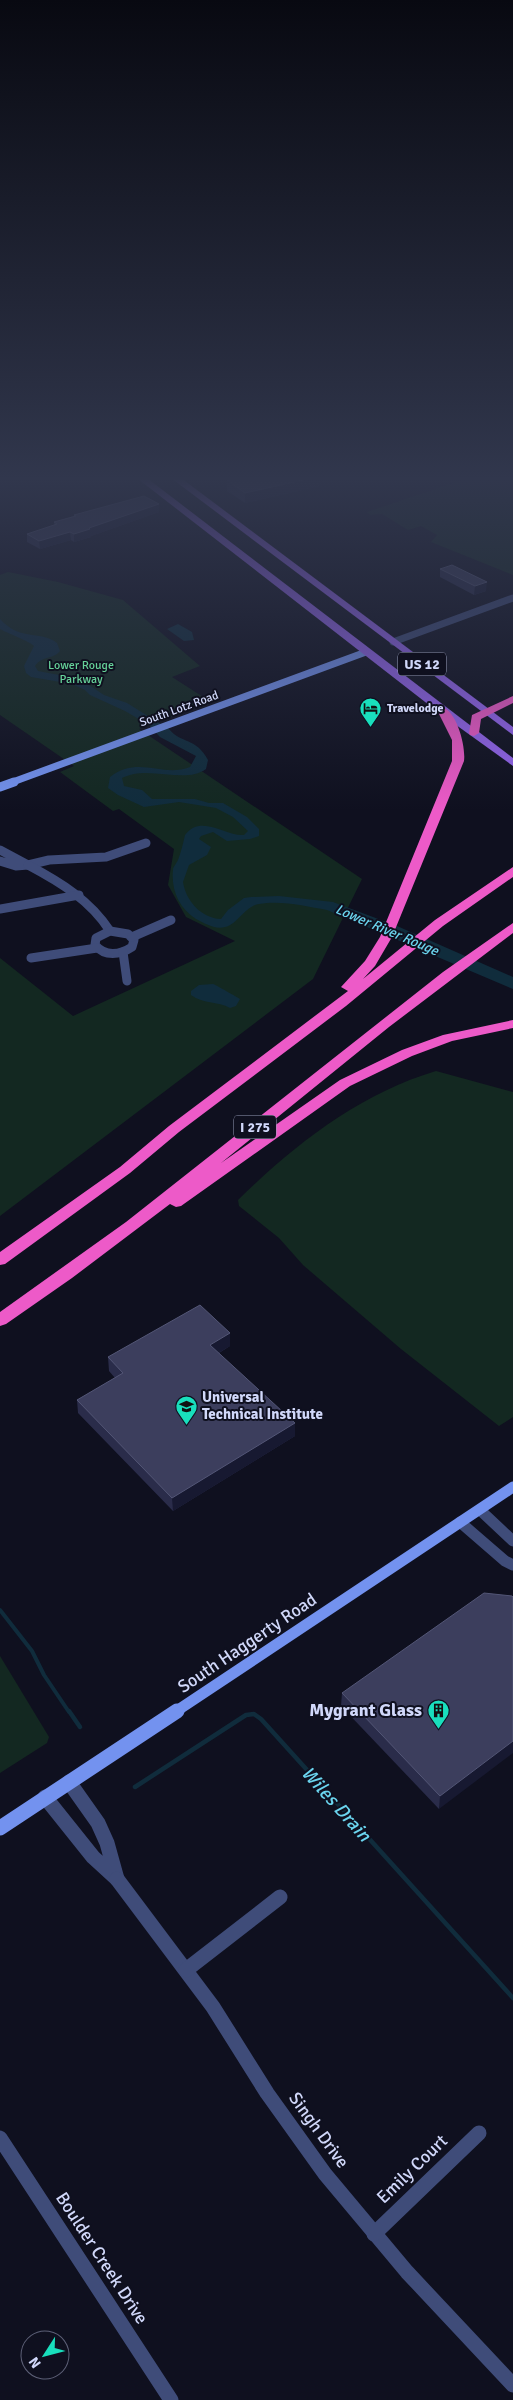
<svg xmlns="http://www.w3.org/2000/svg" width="513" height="2400" viewBox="0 0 513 2400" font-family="Signika,sans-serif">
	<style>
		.green { fill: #132821 }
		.water { fill: #102c3c }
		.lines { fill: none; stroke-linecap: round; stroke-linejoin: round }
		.stream-far1 { stroke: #102c3c; stroke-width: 4 }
		.stream { stroke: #102c3c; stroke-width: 4.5 }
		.street-far3 { stroke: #3f4c79; stroke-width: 7 }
		.street-far2 { stroke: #3f4c79; stroke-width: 9 }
		.street-far1 { stroke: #3f4c79; stroke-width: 11 }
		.street { stroke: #3f4c79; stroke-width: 15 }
		.secondary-far3 { stroke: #7392ef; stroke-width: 7 }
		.secondary-far2 { stroke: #7392ef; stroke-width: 9 }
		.secondary-far1 { stroke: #7392ef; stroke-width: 11 }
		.secondary { stroke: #7392ef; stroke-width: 15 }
		.primary { fill: #9565ee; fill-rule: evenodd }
		.highway { fill: #ed5ac8; fill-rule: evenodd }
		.wall { fill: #2a2c4a }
		.shaded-wall { fill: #171931 }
		.building { fill: #3c3e5d; stroke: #535676 }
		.labels { text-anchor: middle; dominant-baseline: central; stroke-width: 4; stroke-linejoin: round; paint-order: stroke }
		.far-park-label { font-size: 12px; fill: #66d199; stroke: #0f101f }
		.far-poi-label { font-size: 12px; font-weight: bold; fill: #d1d8fa; stroke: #0f101f; text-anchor: start }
		.far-street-label { font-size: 12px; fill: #d1d8fa; stroke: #0f101f }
		.shield { fill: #0f101f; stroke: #979cb8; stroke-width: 1 }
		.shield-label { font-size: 14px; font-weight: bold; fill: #d1d8fa }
		.far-water-label { font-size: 14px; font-style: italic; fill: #6bd5ef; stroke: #0f101f }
		.poi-label { font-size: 15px; font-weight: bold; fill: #d1d8fa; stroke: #0f101f; text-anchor: start }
		.near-street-label { font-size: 18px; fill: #d1d8fa; stroke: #0f101f }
		.near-poi-label { font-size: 18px; font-weight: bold; fill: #d1d8fa; stroke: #0f101f; text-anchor: end }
		.near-water-label { font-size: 19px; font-style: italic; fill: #6bd5ef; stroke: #0f101f }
	</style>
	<rect width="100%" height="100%" fill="#0f101f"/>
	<g class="green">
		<path d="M477 475H513V575L431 542 437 535 421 526 408 530 382 514 370 515 367 512Z"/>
		<path d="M8 572 58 582 123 600 200 666 172 677 211 702 139 729 362 879 313 979 0 1216V958L73 1016 235 941 186 917 168 885 174 849 119 809 113 811 60 772 74 766 0 715V575Z"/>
		<path d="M436 1071 513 1092V1417L499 1426 401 1349 303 1265 279 1238 239 1206 238 1200C294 1145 359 1094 436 1071Z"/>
		<path d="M0 1656 49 1737 47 1743 0 1773Z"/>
	</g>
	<g class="water">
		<path d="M0 619C21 642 41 630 57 643L60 651C53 660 43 655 35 666L38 671 80 679 104 695 127 703 169 729C181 744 196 737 208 760L206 769C184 785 149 764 122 778L124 786 142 790 152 799H195L209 803H223L247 817 259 829V836L250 839 227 841 213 832 201 836 199 839 211 847 207 855 189 865 183 882C186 901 201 918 221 919L228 910 244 898 251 897 279 896 333 902 397 926 513 977V989L327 910C306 906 281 900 259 904 245 906 238 924 225 927 215 930 204 923 196 919 179 908 171 890 173 870 173 867 176 864 178 860 181 852 183 844 185 835 201 813 227 837 244 835L248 831 233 817 216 808 179 802 144 807 118 795 108 788 110 777C139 755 162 778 190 767L196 756 160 737 149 725 125 711 90 695 85 690 72 684 31 677 26 673 24 666 34 646C31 642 7 633 0 629Z"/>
		<path d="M178 624 192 632 194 640 184 641 167 629Z"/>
		<path d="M213 984C216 985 237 997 240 999L236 1006 230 1008C218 1001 202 1004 191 995V991L199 985Z"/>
	</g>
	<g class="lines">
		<path class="stream-far1" d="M0 1610 32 1651 44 1675 69 1712"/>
		<g class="stream">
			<path d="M69 1711 80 1727"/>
			<path d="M135 1787 246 1715 254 1714 261 1719 513 1998"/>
		</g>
		<path class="street-far3" d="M393 642 513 598"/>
		<g class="street-far2">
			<path d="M0 850 28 865 16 866 0 861"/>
			<path d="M28 865 49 860 106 857 146 843"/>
			<path d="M28 865C60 882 90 900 110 931"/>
			<path d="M0 909 79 895"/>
			<path d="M110 931 128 934 134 940 132 947C120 955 105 957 95 945L96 938Z"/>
			<path d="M132 937 171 920"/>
			<path d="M123 952 127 981"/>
			<path d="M31 958 97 948"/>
		</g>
		<g class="street-far1">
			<path d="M480 1510 513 1541"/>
			<path d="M460 1522 505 1561 513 1565"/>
		</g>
		<g class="street">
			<path d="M45 1797 93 1857 117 1879 107 1843 98 1823 69 1782"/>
			<path d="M117 1879 213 2007 267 2093 325 2174 407 2272 513 2385"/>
			<path d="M186 1970 280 1897"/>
			<path d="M0 2138 171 2400"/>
			<path d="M374 2234 479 2133"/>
		</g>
		<path class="secondary-far3" d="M10 783 366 652"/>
		<path class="secondary-far2" d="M0 787 14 782"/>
		<path class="secondary-far1" d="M175 1712 513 1487"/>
		<path class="secondary" d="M0 1828 177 1711"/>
		<g class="primary">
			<path d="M133 475H143L513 758V766L438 712Z"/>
			<path d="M167 475H177L513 727V735Z"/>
		</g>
		<g class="highway">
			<path d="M513 696V703L481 719 479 733 474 736 470 735 469 733 472 715Z"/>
			<path d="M442 707C457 711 466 747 464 761L392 937 375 966 363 979 435 920 513 867V877L443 926 346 1006 179 1132 130 1173 5 1264 0 1265V1252L120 1167 169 1126 348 991 341 987 365 961 380 937 452 761V740L437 710Z"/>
			<path d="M513 923V933L389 1027 221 1163 340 1080 402 1050 443 1035 513 1020V1028L452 1041 412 1056 350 1086 181 1206 176 1207 170 1204 72 1278 6 1324 0 1326V1312L126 1222 443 972Z"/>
		</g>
	</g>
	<g class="wall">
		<path d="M255 478 320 486 245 503 227 491V480Z"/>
		<path d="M159 512 91 536V537L74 542 71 540 40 549 27 542V534L54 525V522L74 516V515Z"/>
		<path d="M440 569 486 591 474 595 440 577Z"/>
		<path d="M230 1346 219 1353 295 1436 173 1511 78 1413 77 1400 115 1378 109 1371 108 1357Z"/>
		<path d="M513 1597 439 1809 341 1706 342 1693Z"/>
	</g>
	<g class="shaded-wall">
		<path d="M321 476 320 486 245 503V493Z"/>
		<path d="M159 504V512L91 536V537L74 542V534L89 528Z"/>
		<path d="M70 532 71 540 40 549 39 541Z"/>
		<path d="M487 582 486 591 474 595 475 586Z"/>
		<path d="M230 1333V1346L210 1358V1345Z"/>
		<path d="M295 1423V1436L173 1511 172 1498Z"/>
		<path d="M513 1741V1753L439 1809 440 1796Z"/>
	</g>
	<g class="building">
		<path d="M249 475H251L255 478 268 475 321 476 245 493 227 480Z"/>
		<path d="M144 496 159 504 89 528 90 529 74 534 70 532 39 541 27 534 57 524 54 522 76 516 74 515Z"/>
		<path d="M452 565 487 582 475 586 440 569Z"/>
		<path d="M200 1305 230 1333 210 1345 295 1423 172 1498 77 1400 123 1373 108 1357Z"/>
		<path d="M484 1593 512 1596 513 1597V1741L440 1796 342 1693Z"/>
	</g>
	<linearGradient id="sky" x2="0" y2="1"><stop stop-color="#080911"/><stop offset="0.59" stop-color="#31374d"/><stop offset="1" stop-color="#31374d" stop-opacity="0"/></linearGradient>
	<rect width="513" height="811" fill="url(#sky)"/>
	<defs>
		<symbol id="hotel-pin" viewBox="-11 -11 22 30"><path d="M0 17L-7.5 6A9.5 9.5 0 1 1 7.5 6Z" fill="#19dfbd" stroke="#0f101f"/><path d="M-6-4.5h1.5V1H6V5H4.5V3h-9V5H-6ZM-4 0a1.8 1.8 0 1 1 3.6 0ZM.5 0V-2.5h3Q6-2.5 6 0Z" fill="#111"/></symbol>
		<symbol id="university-pin" viewBox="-11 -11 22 30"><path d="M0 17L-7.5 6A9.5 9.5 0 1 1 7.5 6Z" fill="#19dfbd" stroke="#0f101f"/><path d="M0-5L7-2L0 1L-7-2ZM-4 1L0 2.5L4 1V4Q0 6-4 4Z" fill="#111"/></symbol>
		<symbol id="building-pin" viewBox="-11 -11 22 30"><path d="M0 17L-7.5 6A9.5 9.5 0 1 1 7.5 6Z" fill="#19dfbd" stroke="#0f101f"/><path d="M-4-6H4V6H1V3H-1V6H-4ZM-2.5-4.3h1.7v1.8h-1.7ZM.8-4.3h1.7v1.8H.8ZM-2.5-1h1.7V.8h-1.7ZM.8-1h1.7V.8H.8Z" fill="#111"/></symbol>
	</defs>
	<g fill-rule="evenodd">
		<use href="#hotel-pin" x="358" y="696" width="25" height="34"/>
		<use href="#university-pin" x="174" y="1394" width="25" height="34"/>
		<use href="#building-pin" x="426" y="1698" width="25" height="34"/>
	</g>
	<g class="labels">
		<g class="far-park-label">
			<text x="81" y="665">Lower Rouge<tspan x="81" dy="14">Parkway</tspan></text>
		</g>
		<g class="far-poi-label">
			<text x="387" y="708">Travelodge</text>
		</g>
		<g class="far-street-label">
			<text transform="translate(179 709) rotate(-20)">South Lotz Road</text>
		</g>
		<g class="shield">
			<rect x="398" y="652.5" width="48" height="23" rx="4"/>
			<rect x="234" y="1115.5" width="42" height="23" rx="4"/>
		</g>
		<g class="shield-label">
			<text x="422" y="664">US 12</text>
			<text x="255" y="1127">I 275</text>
		</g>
		<g class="far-water-label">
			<text transform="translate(387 930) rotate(23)">Lower River Rouge</text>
		</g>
		<g class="poi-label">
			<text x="202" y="1397">Universal<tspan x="202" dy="17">Technical Institute</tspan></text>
		</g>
		<g class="near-street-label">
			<text transform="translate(247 1643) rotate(-34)">South Haggerty Road</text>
			<text transform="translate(319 2130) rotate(54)">Singh Drive</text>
			<text transform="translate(412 2169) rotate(-44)">Emily Court</text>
			<text transform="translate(102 2258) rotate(57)">Boulder Creek Drive</text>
		</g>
		<g class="near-poi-label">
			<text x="422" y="1710">Mygrant Glass</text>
		</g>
		<g class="near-water-label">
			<text transform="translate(336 1804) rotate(48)">Wiles Drain</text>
		</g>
	</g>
	<g transform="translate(45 2355) rotate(234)"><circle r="24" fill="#0f101f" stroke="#5d6077"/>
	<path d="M0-4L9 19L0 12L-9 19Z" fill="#19dfbd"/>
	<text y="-8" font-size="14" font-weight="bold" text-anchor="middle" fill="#d1d8fa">N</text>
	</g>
</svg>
